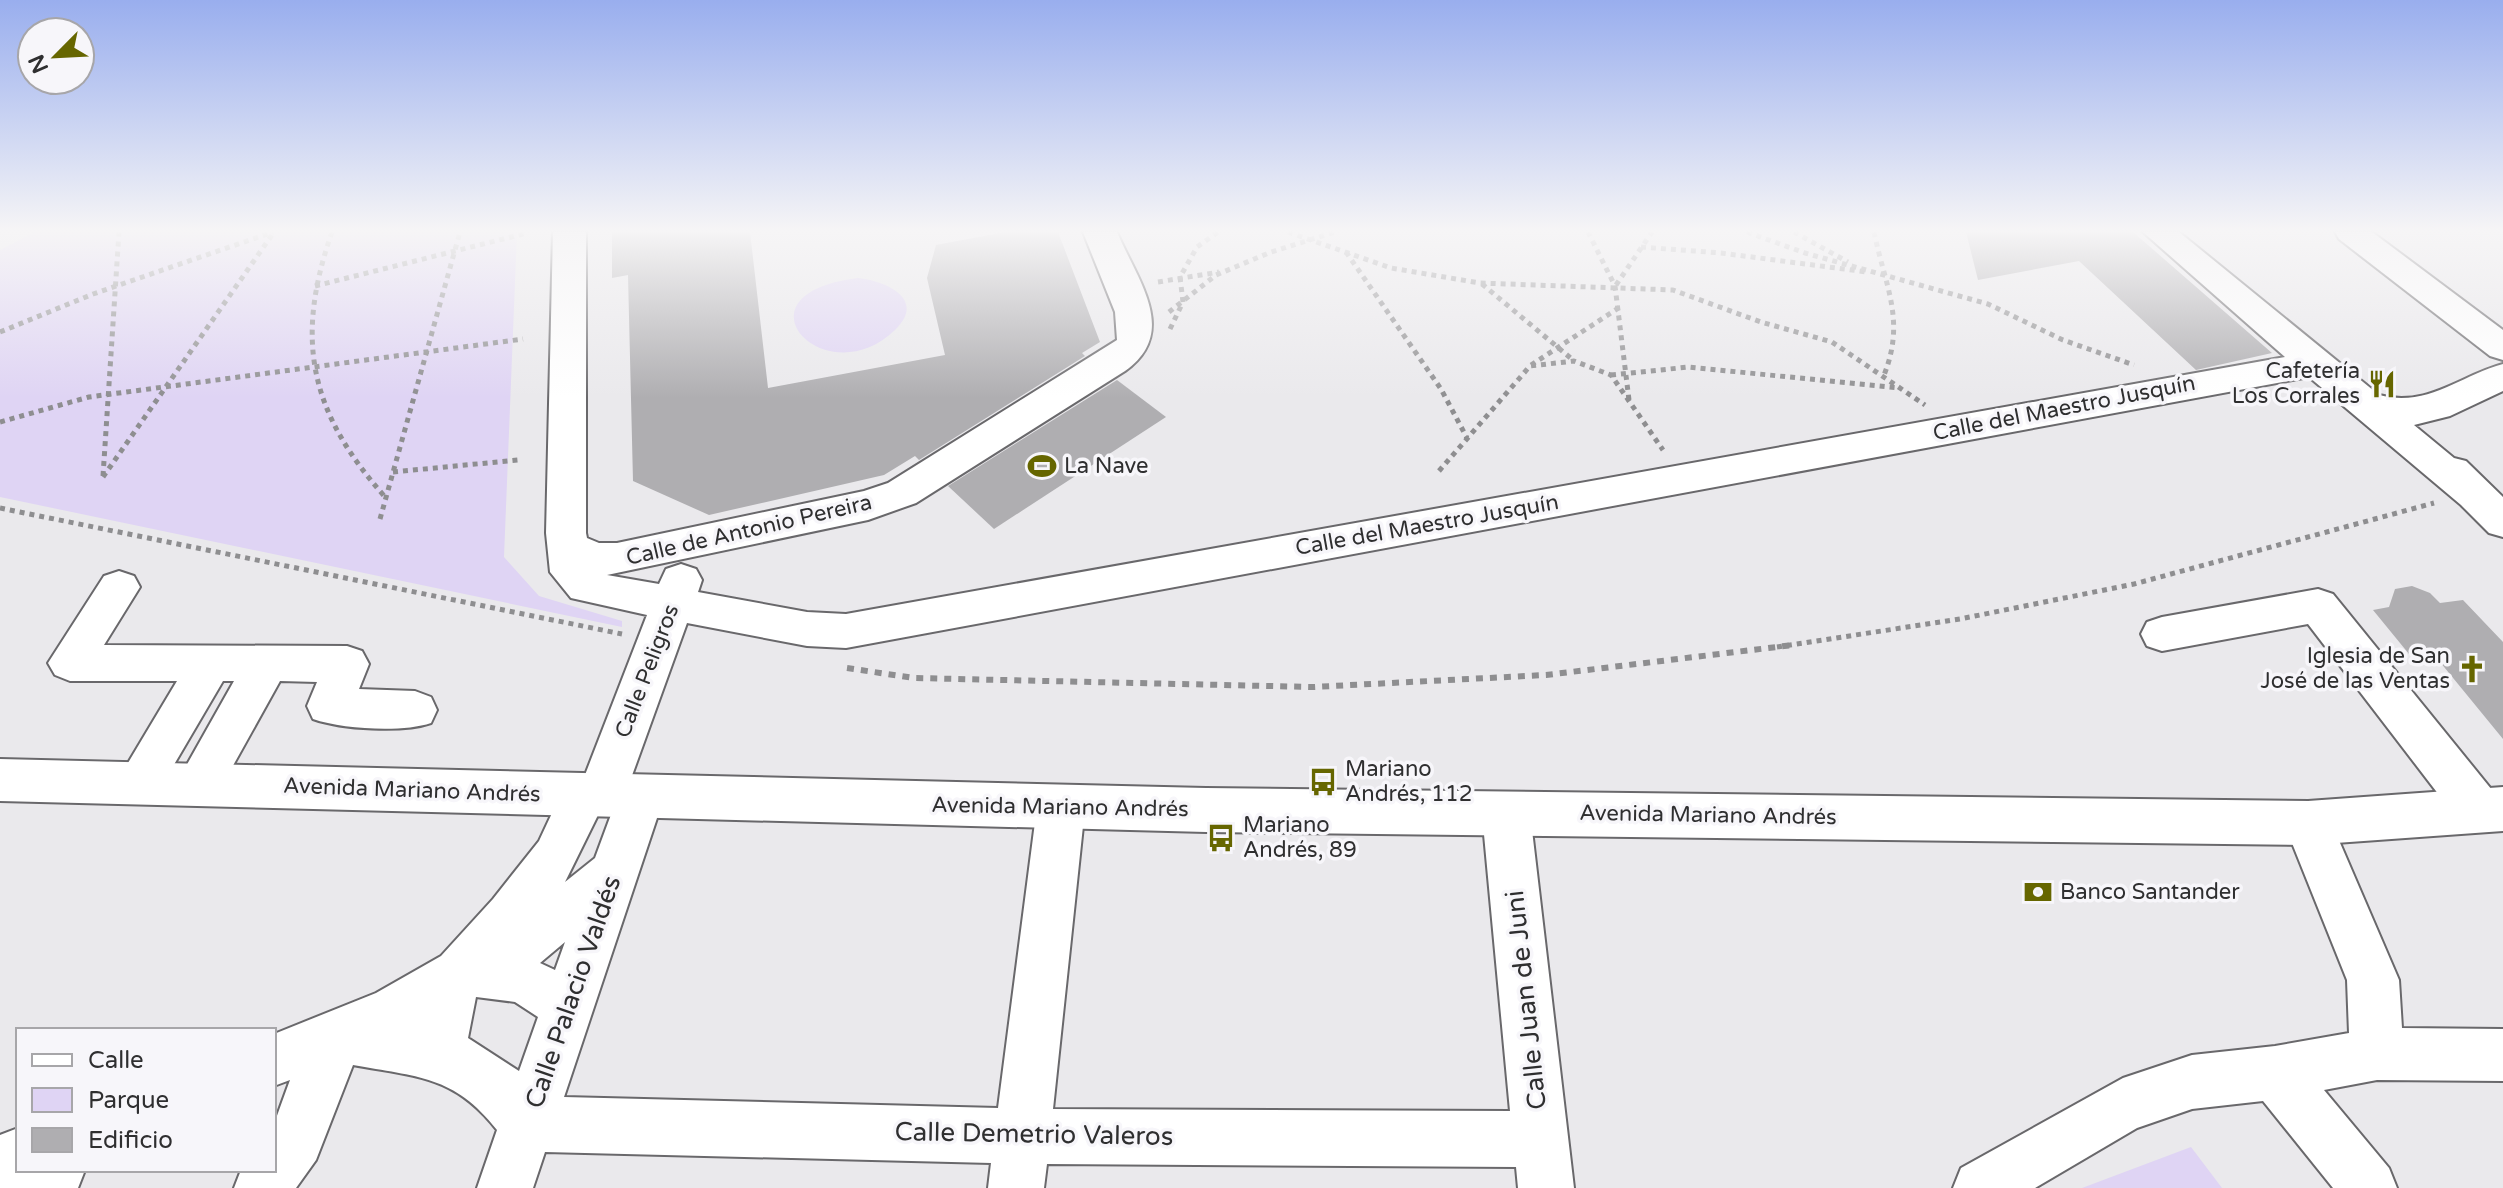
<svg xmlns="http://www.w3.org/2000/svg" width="2503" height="1188" viewBox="0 0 2503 1188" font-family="'Varela Round',sans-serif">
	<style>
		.green { fill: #dfd4f4 }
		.building { fill: #afaeb1 }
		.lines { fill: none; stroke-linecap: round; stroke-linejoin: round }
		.minor-casing { stroke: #69686b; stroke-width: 4 }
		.secondary-casing { stroke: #69686b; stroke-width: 4 }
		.path-far1 { stroke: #8e8e90; stroke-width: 5; stroke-dasharray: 5 5; stroke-linecap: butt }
		.path { stroke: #8e8e90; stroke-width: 6; stroke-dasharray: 7 7; stroke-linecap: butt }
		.minor { fill: #fff; fill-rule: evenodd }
		.secondary { fill: #fff; fill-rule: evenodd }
		.labels { text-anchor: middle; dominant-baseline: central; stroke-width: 7; stroke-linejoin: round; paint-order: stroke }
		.poi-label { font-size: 22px; fill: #2f2f30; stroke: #f7f6fa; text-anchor: start }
		.street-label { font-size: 22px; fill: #2f2f30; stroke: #f7f6fa }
		.near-street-label { font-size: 26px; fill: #2f2f30; stroke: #f7f6fa }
	</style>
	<rect width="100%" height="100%" fill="#eae9ec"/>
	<g class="green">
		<path d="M35 232H517L504 557 539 596 622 621V627L0 497V250Z"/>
		<path d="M858 278C886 281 927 299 895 330 826 397 727 294 858 278Z"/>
		<path d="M2191 1147 2222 1188H2082Z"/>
	</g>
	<g class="building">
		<path d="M612 232H750L768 388 945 355 927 278 936 245 1005 232H1058L1100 342 1082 353 1085 356 919 460 915 456 884 475 709 515 633 481 628 275 612 278Z"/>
		<path d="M1966 232H2133L2272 353 2196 370 2079 261 1978 280Z"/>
		<path d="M1117 380 1166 417 994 529 948 486Z"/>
		<path d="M2412 586 2430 593 2440 603 2463 600 2503 642V739L2440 662 2418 665 2373 610 2389 607 2395 589Z"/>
	</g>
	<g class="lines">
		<defs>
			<g id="minor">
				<path d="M553 232H586V533L587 538 599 543H617L864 491 888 483 1117 340 1115 312 1083 232H1117C1137 280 1180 332 1125 371L916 503 868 520 607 575 659 584 666 569 681 564 696 569 702 580 698 592 807 612 846 614 2285 357 2143 232H2179L2379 395C2427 408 2459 376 2503 364V391L2450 416 2414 425 2454 458 2466 461 2503 497V537L2489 533 2461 505 2309 377 846 648 807 646 687 623 630 781 641 777 658 783 664 797 564 1097 998 1108 1037 807 1044 792 1061 786 1078 792 1085 807 1053 1109 1510 1111 1482 813 1489 798 1506 792 1523 798 1530 813 1574 1188H1518L1516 1167 1047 1164 1044 1188H988L991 1163 545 1152 533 1188H477L497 1130C454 1075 417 1077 353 1065L316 1160 296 1188H234L241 1170H274V1124L290 1080 274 1086V1034L376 993 441 956 493 899 539 841 567 781 585 775 647 615 571 598 550 572 546 533ZM612 812 595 858 565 882 598 815ZM565 942 555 970 540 963ZM476 997 515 1002 538 1017 519 1071 468 1038Z"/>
				<path d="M2335 232H2372L2503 330V360L2490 356 2339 239Z"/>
				<path d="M119 571 134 576 140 587 104 645 347 646 362 651 369 664 359 689 415 691 431 697 437 710 431 723C402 733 342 729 313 719L307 706 317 682 280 681 215 798 199 804 183 798 176 784 234 681H223L155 797 139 803 123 797 116 783 177 681H70L55 675 48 663 104 576Z"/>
				<path d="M2318 589 2333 594 2496 795 2503 810 2496 825 2479 831 2462 825 2308 624 2162 651 2147 646 2141 634 2147 622 2162 617Z"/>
				<path d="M2308 802 2325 808 2399 980 2402 1028 2503 1029V1081L2377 1080 2324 1090 2389 1168 2397 1188H2333L2263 1101 2192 1109 2137 1128 2035 1188H1953L1961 1168 2123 1078 2192 1055 2275 1046 2349 1033 2347 980 2284 823 2291 808Z"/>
				<path d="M18 1128V1170H85L78 1188H0V1135Z"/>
			</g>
			<path id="secondary" d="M0 759 1206 788 2308 801 2503 787V831L2308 845 1206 832 0 801Z"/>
		</defs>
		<use href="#minor" class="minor-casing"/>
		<use href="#secondary" class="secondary-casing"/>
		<g class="path-far1">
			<path d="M332 232C294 340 310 413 386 498"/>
			<path d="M1288 232 1391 268 1480 283 1673 290 1761 322 1832 342 1925 405"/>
			<path d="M1588 232 1615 286 1629 400"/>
			<path d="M1747 232 1805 253 1988 304 2063 340 2134 365"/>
			<path d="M1794 232 1848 262"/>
			<path d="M1874 232C1885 286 1906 320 1884 375"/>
			<path d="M1641 247 1721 253 1867 272"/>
			<path d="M1346 252 1441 389 1467 438"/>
			<path d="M1158 282 1219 272"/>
			<path d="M1482 284 1573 360"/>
			<path d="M1616 285 1652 232"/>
			<path d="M315 286 527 233"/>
			<path d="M1169 312 1216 275 1271 252 1335 232"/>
			<path d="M1170 329 1183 302 1180 277 1197 247 1218 232"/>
			<path d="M0 332 93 294 273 232"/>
			<path d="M1531 365 1620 307"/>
			<path d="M1611 375 1689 367 1899 388"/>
			<path d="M0 422 89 397 523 339"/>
			<path d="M1439 471 1530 366 1574 361 1611 375 1663 450"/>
			<path d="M393 472 518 460"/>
			<path d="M103 476 119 232"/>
			<path d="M103 477 274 232"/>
			<path d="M0 508 622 634"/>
			<path d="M380 519 460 232"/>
			<path d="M1777 647 1960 619 2134 584 2434 503"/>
		</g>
		<path class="path" d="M847 668 914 678 1313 687 1546 675 1793 645"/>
		<use href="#minor" class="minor"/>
		<use href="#secondary" class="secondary"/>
	</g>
	<linearGradient id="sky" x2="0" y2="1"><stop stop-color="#99aeee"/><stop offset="0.58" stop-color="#f6f5f6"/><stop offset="1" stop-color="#f6f5f6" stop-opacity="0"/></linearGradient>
	<rect width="2503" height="398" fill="url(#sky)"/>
	<defs>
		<symbol id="restaurant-bare" viewBox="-9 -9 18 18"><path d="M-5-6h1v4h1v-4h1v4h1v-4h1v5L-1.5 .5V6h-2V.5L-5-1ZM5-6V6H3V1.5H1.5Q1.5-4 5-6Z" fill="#660" stroke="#f7f6fa" stroke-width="2.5" paint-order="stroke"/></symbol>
		<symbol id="stadium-bare" viewBox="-9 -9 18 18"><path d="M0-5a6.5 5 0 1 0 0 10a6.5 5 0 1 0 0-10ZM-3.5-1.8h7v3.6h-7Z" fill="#660" stroke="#f7f6fa" stroke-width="2.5" paint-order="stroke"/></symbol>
		<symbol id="church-bare" viewBox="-9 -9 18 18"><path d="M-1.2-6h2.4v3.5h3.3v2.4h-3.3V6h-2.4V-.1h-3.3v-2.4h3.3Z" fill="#660" stroke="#f7f6fa" stroke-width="2.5" paint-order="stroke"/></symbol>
		<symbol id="bus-bare" viewBox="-9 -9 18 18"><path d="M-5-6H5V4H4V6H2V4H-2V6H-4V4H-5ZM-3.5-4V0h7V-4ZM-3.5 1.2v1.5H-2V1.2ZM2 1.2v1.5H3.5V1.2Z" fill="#660" stroke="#f7f6fa" stroke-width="2.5" paint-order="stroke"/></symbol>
		<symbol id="bank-bare" viewBox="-9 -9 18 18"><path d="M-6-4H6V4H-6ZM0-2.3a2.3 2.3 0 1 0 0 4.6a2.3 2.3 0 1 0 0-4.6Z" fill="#660" stroke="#f7f6fa" stroke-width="2.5" paint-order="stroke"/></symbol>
	</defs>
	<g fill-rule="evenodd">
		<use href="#restaurant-bare" x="2362" y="364" width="40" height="40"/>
		<use href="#stadium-bare" x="1022" y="446" width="40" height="40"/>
		<use href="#church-bare" x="2452" y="649" width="40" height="40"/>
		<use href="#bus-bare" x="1303" y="762" width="40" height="40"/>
		<use href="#bus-bare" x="1201" y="818" width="40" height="40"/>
		<use href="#bank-bare" x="2018" y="872" width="40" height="40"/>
	</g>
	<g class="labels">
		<g class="poi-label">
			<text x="2360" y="371" text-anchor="end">Cafetería<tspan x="2360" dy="25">Los Corrales</tspan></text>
			<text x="1064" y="466">La Nave</text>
			<text x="2450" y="656" text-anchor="end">Iglesia de San<tspan x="2450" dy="25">José de las Ventas</tspan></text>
			<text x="1345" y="769">Mariano<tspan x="1345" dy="25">Andrés, 112</tspan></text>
			<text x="1243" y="825">Mariano<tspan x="1243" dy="25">Andrés, 89</tspan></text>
			<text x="2060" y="892">Banco Santander</text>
		</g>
		<g class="street-label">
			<text transform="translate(2064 408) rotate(-11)">Calle del Maestro Jusquín</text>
			<text transform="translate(1427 525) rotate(-10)">Calle del Maestro Jusquín</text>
			<text transform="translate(749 530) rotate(-13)">Calle de Antonio Pereira</text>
			<text transform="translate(647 671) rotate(-69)">Calle Peligros</text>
			<text transform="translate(412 790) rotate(2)">Avenida Mariano Andrés</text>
			<text transform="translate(1060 807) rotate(1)">Avenida Mariano Andrés</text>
			<text transform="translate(1708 815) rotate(1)">Avenida Mariano Andrés</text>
		</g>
		<g class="near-street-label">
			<text transform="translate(573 992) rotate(-71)">Calle Palacio Valdés</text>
			<text transform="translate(1526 1000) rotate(-96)">Calle Juan de Juni</text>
			<text transform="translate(1034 1134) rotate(1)">Calle Demetrio Valeros</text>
		</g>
	</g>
	<rect x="16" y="1028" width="260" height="144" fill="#f7f6fa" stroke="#a7a6a9" stroke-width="2"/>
	<rect x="32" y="1054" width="40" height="12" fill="#ffffff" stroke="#a7a6a9" stroke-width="2"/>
	<text x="88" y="1068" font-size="24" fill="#2f2f30">Calle</text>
	<rect x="32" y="1088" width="40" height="24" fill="#dfd4f4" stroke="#a7a6a9" stroke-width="2"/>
	<text x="88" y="1108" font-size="24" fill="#2f2f30">Parque</text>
	<rect x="32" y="1128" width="40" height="24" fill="#afaeb1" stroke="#a7a6a9" stroke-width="2"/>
	<text x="88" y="1148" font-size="24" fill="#2f2f30">Edificio</text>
	<g transform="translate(56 56) rotate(246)"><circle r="38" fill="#f7f6fa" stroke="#a7a6a9" stroke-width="2"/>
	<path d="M0-6L14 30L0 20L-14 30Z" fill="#666600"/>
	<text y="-12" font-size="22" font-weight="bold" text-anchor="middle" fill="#2f2f30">N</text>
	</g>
</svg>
